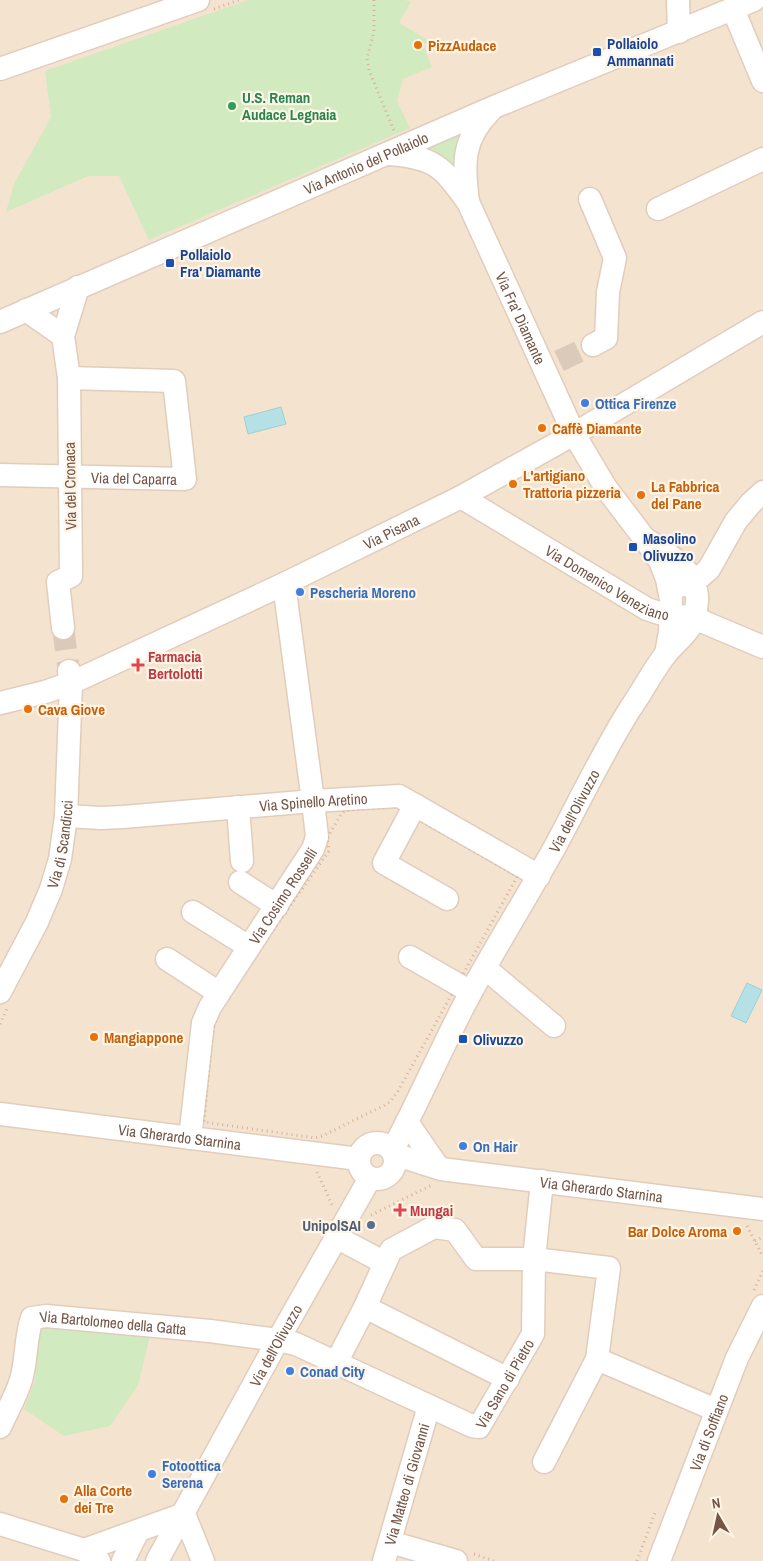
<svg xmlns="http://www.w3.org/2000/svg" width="763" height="1561" viewBox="0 0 763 1561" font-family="'Archivo Narrow',sans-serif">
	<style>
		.residential { fill: #f4e3cf }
		.green { fill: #d2eabf }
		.water { fill: #b5e0e6; stroke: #9bd0d8 }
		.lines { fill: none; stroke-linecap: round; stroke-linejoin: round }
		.minor-tunnel { stroke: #dbcaba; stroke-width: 22; stroke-dasharray: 22 11; stroke-linecap: butt }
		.minor-casing { stroke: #e1cdbd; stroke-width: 25 }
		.path { stroke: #d7b19b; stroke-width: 3; stroke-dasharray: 1 4; stroke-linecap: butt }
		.minor { stroke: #fff; stroke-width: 22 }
		.food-dot { fill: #e8710a; stroke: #fff5e7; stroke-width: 2 }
		.transit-dot { fill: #1a4fb4; stroke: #fff5e7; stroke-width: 2 }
		.leisure-dot { fill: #2e9e5b; stroke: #fff5e7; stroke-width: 2 }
		.shop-dot { fill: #3f7fe0; stroke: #fff5e7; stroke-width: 2 }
		.health-dot { fill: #e0444e; stroke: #fff5e7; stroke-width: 2 }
		.service-dot { fill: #5c6f8a; stroke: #fff5e7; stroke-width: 2 }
		.labels { text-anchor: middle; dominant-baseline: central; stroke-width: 4.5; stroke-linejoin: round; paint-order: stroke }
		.transit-label { font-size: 15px; font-weight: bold; fill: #164399; stroke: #fff5e7; text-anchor: start }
		.food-label { font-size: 15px; font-weight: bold; fill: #c56008; stroke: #fff5e7; text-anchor: start }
		.leisure-label { font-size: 15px; font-weight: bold; fill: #27864d; stroke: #fff5e7; text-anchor: start }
		.street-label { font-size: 15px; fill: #745647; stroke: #fff5e7 }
		.shop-label { font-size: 15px; font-weight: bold; fill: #366cbe; stroke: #fff5e7; text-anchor: start }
		.health-label { font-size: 15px; font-weight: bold; fill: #be3a42; stroke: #fff5e7; text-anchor: start }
		.service-label { font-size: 15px; font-weight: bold; fill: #4e5e75; stroke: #fff5e7; text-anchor: end }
	</style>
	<rect width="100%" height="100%" fill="#fdf1e1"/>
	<rect class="residential" x="0" y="0" width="763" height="1561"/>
	<g class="green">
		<path d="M248 0H405L411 2 399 23 430 41 423 44 432 67 403 79 397 101 410 128 149 240 119 176H88L6 212 14 184 51 117 45 71Z"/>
		<path d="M474 120 461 182 423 148Z"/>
		<path d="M41 1324 150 1336 138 1385 110 1426 64 1436 24 1409 35 1381Z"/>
	</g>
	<g class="water">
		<path d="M281 407 286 424 248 434 244 417Z"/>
		<path d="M747 983 762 990 746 1023 731 1016Z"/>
	</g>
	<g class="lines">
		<g class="minor-tunnel">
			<path d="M559 361 593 345"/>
			<path d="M63 628 69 671"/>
		</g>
		<defs>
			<g id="minor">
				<path d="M678 0 679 32"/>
				<path d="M733 9 763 81"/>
				<path d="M0 69 198 0"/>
				<path id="s1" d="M388 154C434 157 442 166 468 202L574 434 606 488 644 538 660 561 667 579 671 599 670 632 666 654"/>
				<path d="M590 199 615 258 608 292 606 338 593 345"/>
				<path d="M468 202C463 163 462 139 491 110"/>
				<path d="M658 209 763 159"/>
				<path d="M26 310 63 336"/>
				<path id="s2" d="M0 322 494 107 754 0"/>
				<path id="s3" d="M0 475 185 479 174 381 69 378"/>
				<path id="s4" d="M461 497 647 609 659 613 694 618 763 647"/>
				<path d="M680 586 701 576 709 569 736 521 751 503 763 492"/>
				<path d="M63 628 58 582 71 576 69 378 63 336 78 287"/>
				<path id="s5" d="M0 703 45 692 71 683 284 584 461 497 574 434 763 322"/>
				<path d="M415 805 384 863 447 899"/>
				<path d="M238 807 242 861"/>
				<path id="s6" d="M66 816 101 818 123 817 313 801 399 796 539 876"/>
				<path d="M240 882 277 906"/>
				<path d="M193 912 249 947"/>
				<path d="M410 957 471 992"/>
				<path d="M167 959 219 993"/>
				<path d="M485 968 554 1026"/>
				<path id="s7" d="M0 992 37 922 51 889 60 859 66 816 71 683 69 671"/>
				<path id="s8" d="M0 1114 359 1159"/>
				<path d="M407 1122 438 1167"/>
				<path id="s9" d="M190 1138 203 1023 210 1007 313 849 317 837 313 801 284 584"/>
				<circle cx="377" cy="1161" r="18"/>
				<path id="s10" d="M392 1151C420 1099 443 1044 471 992 498 943 528 895 556 845 580 800 603 752 630 709 642 692 652 672 665 655 682 634 694 633 697 602 699 571 667 553 644 538"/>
				<path id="s11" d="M394 1154 441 1169 763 1209"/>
				<path d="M336 1237 385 1263"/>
				<path d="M365 1307 508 1379"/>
				<path d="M597 1359 716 1410"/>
				<path d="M336 1363 365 1307 391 1250 434 1227 455 1230 476 1259H534L609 1268 597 1359 544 1462"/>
				<path id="s12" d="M0 1427C7 1412 16 1396 21 1380 27 1360 25 1338 32 1318L46 1316 210 1331 278 1340 296 1344 472 1426 479 1427 533 1334 534 1259 542 1181"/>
				<path d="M0 1524 84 1550"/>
				<path d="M390 1542 456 1561"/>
				<path d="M99 1561 84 1550 184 1514 203 1561"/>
				<path d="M123 1561 138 1531"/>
				<path id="s13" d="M157 1561 278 1340 370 1178"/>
				<path id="s14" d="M384 1561 429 1406"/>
				<path id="s15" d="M659 1561 737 1358 763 1306"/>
			</g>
		</defs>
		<use href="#minor" class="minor-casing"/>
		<g class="path">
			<path d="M374 0V31L367 59 369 70 394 131"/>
			<path d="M214 9 239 0"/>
			<path d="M396 806 514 874 517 877 398 1091 390 1102 383 1106 322 1136 315 1138 204 1122 212 1034 217 1014 228 994 329 851 327 838 342 813 347 810Z"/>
			<path d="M0 1024 7 1009"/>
			<path d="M317 1172 333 1207"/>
			<path d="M371 1215 432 1185"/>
			<path d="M747 1226 763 1257"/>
			<path d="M755 1241 763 1237"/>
			<path d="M754 1290 763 1271"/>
			<path d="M474 1554 494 1561"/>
			<path d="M637 1561 656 1510"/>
		</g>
		<use href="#minor" class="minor"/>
	</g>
	<g class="food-dot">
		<circle cx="418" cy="45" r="5"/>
		<circle cx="542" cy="428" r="5"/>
		<circle cx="513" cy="484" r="5"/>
		<circle cx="641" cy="495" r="5"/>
		<circle cx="28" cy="709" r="5"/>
		<circle cx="94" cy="1037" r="5"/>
		<circle cx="737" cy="1231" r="5"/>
		<circle cx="64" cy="1499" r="5"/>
	</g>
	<g class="transit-dot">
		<rect x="592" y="47" width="10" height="10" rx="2.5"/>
		<rect x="165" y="258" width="10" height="10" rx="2.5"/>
		<rect x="628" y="542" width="10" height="10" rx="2.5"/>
		<rect x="458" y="1034" width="10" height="10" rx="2.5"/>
	</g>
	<circle class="leisure-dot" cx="232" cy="106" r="5"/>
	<g class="shop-dot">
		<circle cx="585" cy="403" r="5"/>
		<circle cx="300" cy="592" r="5"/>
		<circle cx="463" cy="1146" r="5"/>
		<circle cx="290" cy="1371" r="5"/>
		<circle cx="152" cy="1474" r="5"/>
	</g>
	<g class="health-dot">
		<path d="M135.5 657.5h5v5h5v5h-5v5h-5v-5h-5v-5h5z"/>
		<path d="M397.5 1202.5h5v5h5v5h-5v5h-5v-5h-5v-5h5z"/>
	</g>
	<circle class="service-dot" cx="371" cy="1225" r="5"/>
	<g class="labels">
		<g class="transit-label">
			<text x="607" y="43">Pollaiolo<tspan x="607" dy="17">Ammannati</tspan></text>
			<text x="180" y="254">Pollaiolo<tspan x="180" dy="17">Fra' Diamante</tspan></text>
			<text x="643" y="538">Masolino<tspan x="643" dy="17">Olivuzzo</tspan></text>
			<text x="473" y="1039">Olivuzzo</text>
		</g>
		<g class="food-label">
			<text x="428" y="45">PizzAudace</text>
			<text x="552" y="428">Caffè Diamante</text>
			<text x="523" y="475">L'artigiano<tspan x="523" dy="17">Trattoria pizzeria</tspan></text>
			<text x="651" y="486">La Fabbrica<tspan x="651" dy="17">del Pane</tspan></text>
			<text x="38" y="709">Cava Giove</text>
			<text x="104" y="1037">Mangiappone</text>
			<text x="727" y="1231" text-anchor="end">Bar Dolce Aroma</text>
			<text x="74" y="1490">Alla Corte<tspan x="74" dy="17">dei Tre</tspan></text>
		</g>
		<g class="leisure-label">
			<text x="242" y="97">U.S. Reman<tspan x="242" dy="17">Audace Legnaia</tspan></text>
		</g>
		<g class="street-label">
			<text stroke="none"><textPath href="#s2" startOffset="399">Via Antonio del Pollaiolo</textPath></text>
			<text stroke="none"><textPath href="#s1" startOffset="226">Via Fra' Diamante</textPath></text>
			<text stroke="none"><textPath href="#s3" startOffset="134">Via del Caparra</textPath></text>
			<text transform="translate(70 486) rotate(-91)">Via del Cronaca</text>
			<text stroke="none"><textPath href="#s5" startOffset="428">Via Pisana</textPath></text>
			<text stroke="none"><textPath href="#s4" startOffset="170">Via Domenico Veneziano</textPath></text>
			<text stroke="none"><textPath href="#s6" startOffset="248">Via Spinello Aretino</textPath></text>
			<text stroke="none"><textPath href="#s10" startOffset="386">Via dell'Olivuzzo</textPath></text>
			<text stroke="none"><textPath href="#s7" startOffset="161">Via di Scandicci</textPath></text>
			<text stroke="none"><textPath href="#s9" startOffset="266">Via Cosimo Rosselli</textPath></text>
			<text stroke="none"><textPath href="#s8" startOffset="181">Via Gherardo Starnina</textPath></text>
			<text stroke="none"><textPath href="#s11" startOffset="211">Via Gherardo Starnina</textPath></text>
			<text stroke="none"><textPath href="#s12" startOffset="196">Via Bartolomeo della Gatta</textPath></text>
			<text stroke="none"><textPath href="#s13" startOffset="246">Via dell'Olivuzzo</textPath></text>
			<text stroke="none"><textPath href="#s12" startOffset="632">Via Sano di Pietro</textPath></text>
			<text stroke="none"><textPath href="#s15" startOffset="138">Via di Soffiano</textPath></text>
			<text stroke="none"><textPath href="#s14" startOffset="80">Via Matteo di Giovanni</textPath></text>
		</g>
		<g class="shop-label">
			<text x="595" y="403">Ottica Firenze</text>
			<text x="310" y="592">Pescheria Moreno</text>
			<text x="473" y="1146">On Hair</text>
			<text x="300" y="1371">Conad City</text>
			<text x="162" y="1465">Fotoottica<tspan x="162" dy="17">Serena</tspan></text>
		</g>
		<g class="health-label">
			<text x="148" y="656">Farmacia<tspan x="148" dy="17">Bertolotti</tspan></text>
			<text x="410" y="1210">Mungai</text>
		</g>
		<g class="service-label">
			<text x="361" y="1225">UnipolSAI</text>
		</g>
	</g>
	<g transform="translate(718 1516) rotate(351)" stroke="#fff5e7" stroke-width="4" paint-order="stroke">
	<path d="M0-4L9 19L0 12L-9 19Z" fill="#745647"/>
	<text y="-8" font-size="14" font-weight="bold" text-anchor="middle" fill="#745647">N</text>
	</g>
</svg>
